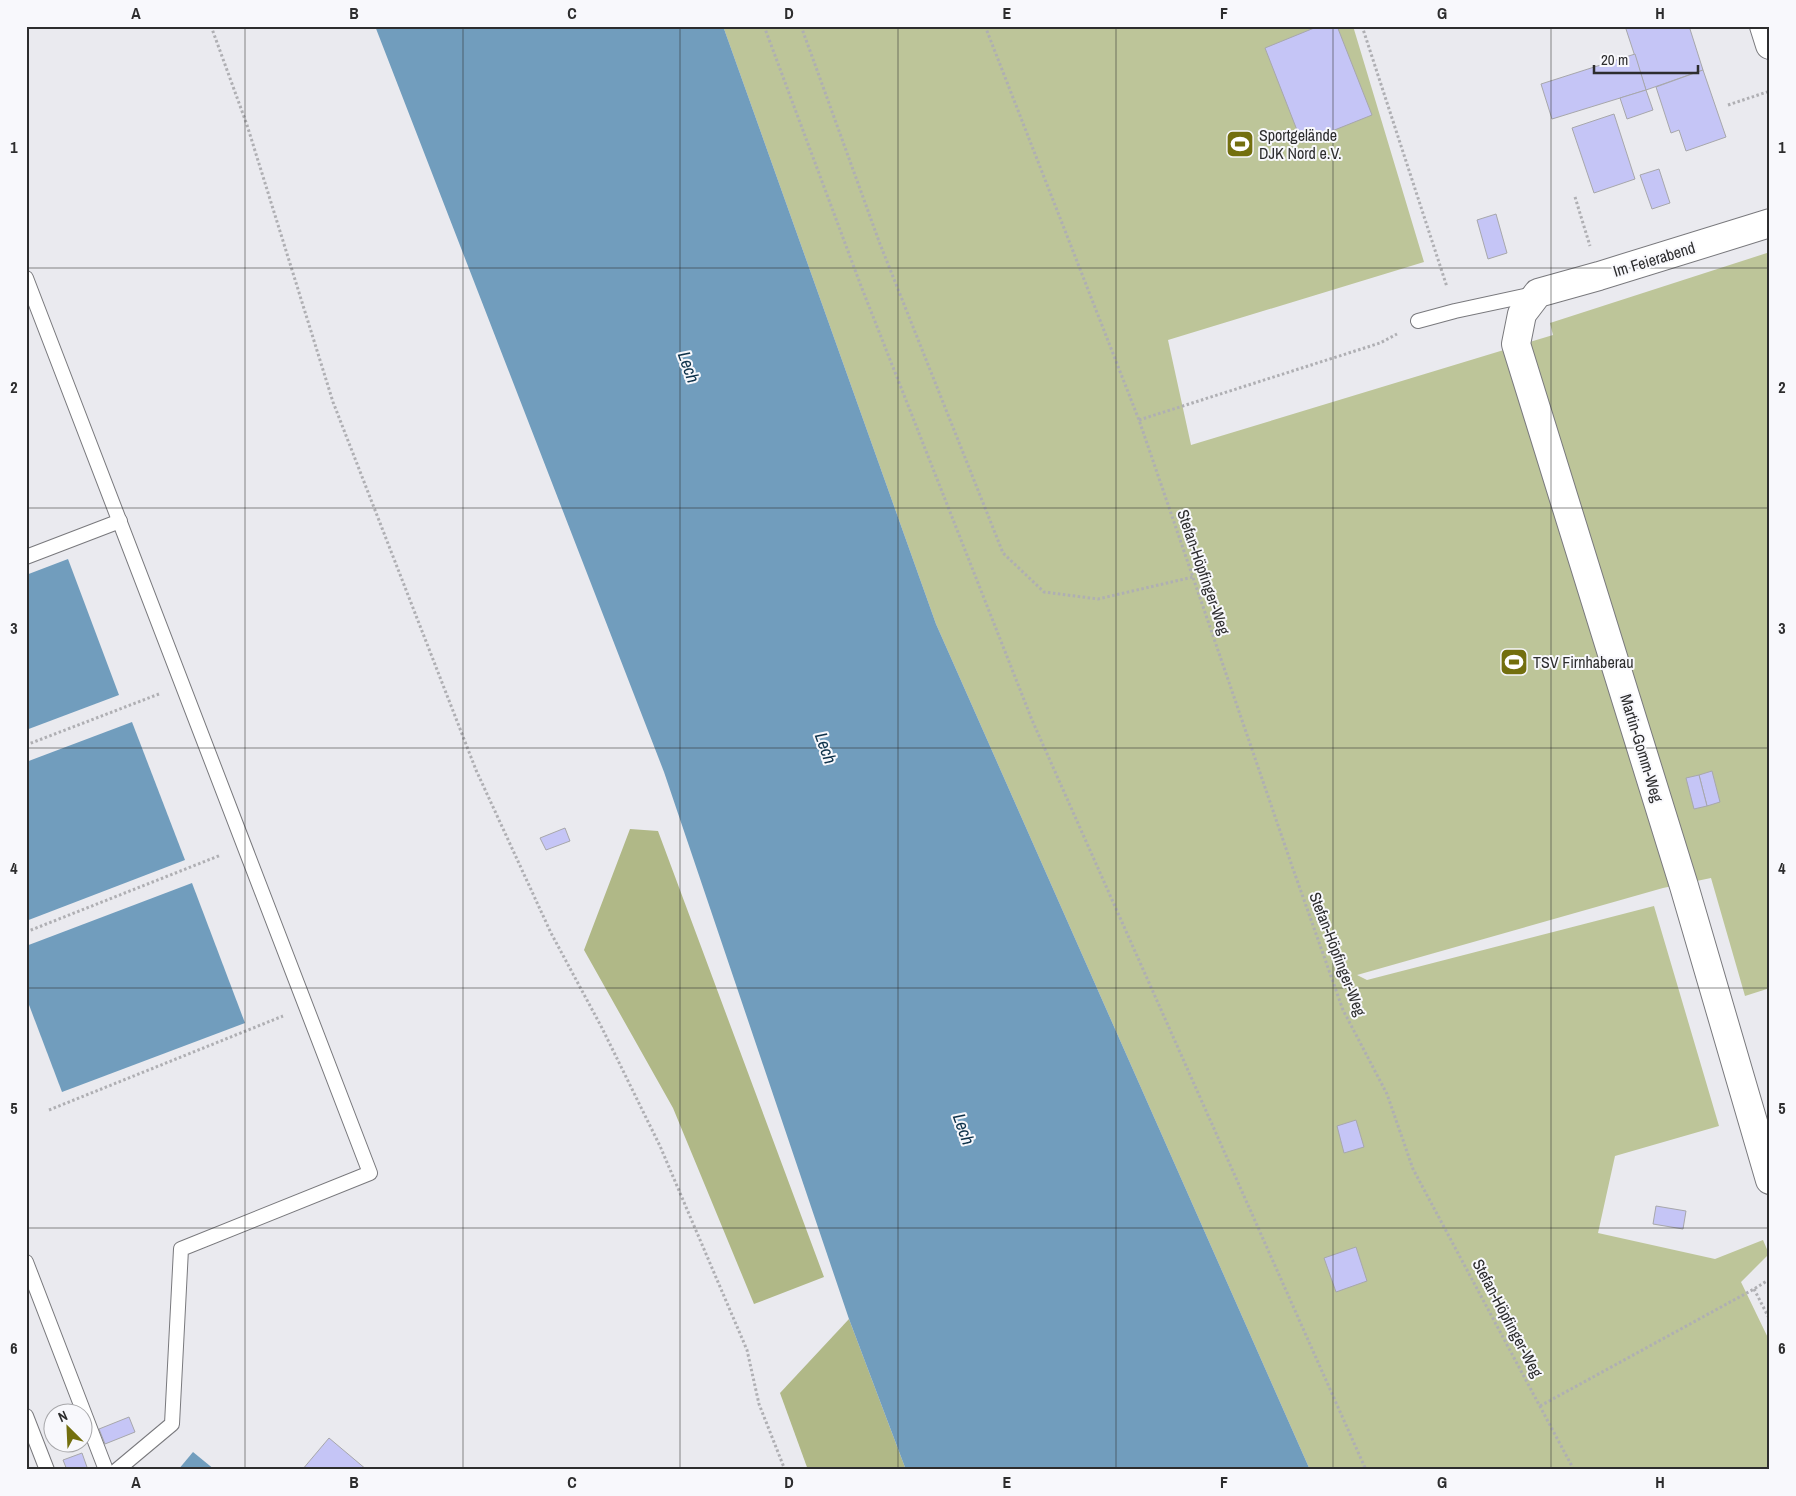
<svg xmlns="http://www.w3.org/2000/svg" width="1796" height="1496" viewBox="0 0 1796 1496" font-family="'Archivo Narrow',sans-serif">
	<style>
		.green { fill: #bdc599 }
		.forest { fill: #b0b887 }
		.water { fill: #719dbd }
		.building { fill: #c5c5f6; stroke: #a7a7ab }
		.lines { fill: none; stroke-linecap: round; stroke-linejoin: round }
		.lane-casing { stroke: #79797d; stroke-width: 16 }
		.street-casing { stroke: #79797d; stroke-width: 30 }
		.path { stroke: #afafb3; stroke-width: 3; stroke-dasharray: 2.5 2.5; stroke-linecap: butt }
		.lane { stroke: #fff; stroke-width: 14 }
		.street { stroke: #fff; stroke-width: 28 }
		.grid { fill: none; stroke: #2d2d2e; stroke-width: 1; stroke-opacity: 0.55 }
		.labels { text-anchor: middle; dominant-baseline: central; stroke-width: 4; stroke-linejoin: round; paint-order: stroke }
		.poi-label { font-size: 16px; fill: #2d2d2e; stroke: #f8f8fc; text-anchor: start }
		.street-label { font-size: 16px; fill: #2d2d2e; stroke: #f8f8fc }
		.water-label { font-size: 18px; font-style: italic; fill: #0e324a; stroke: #f8f8fc }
		.neatline { fill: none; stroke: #2d2d2e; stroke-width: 2 }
		.grid-label { font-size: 16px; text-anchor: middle; font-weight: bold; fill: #2d2d2e }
	</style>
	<rect width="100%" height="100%" fill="#eaeaef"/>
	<path class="green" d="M723 26H1353L1424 262 1168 340 1191 445 1553 335 1550 323 1770 252V988L1745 996 1711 878 1663 888 1357 975 1367 980 1654 906 1719 1126 1615 1156 1598 1233 1715 1259 1763 1240 1769 1254 1741 1282 1770 1342V1470H1310L936 624Z"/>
	<g class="forest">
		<path d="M630 829 658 831 824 1277 754 1304 673 1108 584 950Z"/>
		<path d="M849 1319 906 1470H808L780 1393Z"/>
	</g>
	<g class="water">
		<path d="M375 26H723L936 624 1310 1470H906L849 1319 664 772Z"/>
		<path d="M68 559 119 695 26 730V575Z"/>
		<path d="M132 722 185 860 26 921V762Z"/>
		<path d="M192 883 245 1023 62 1092 26 997V946Z"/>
		<path d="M193 1452 215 1470H178Z"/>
	</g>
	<g class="building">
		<path d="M1319 26H1337L1372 115 1302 143 1265 48Z"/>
		<path d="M1625 26H1689L1703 70 1646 90Z"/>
		<path d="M1635 54 1646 90 1552 119 1541 84Z"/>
		<path d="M1703 70 1726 137 1686 151 1679 130 1671 133 1656 87Z"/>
		<path d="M1646 90 1653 110 1627 119 1620 98Z"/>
		<path d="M1614 114 1635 179 1594 193 1572 128Z"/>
		<path d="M1659 169 1670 203 1652 209 1640 175Z"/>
		<path d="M1496 214 1507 253 1488 259 1477 220Z"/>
		<path d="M1712 771 1720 802 1707 806 1699 775Z"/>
		<path d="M1699 775 1707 806 1694 809 1686 778Z"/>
		<path d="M565 828 570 841 546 850 540 838Z"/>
		<path d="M1356 1120 1364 1147 1344 1153 1337 1126Z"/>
		<path d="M1656 1206 1686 1211 1683 1229 1653 1224Z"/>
		<path d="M1356 1247 1367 1281 1336 1292 1324 1258Z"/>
		<path d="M129 1417 135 1432 105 1444 99 1429Z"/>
		<path d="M329 1438 367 1470H302Z"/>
		<path d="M82 1453 88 1470H67L63 1460Z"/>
	</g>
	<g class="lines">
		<defs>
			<g id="lane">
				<path d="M26 278 370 1173 181 1249 172 1424 117 1470"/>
				<path d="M1418 321 1455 311 1534 294"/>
				<path d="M26 557 120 521"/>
				<path d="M26 1262 106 1470"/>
				<path d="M26 1416 47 1470"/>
			</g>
			<g id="street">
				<path d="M1764 26 1770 45"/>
				<path d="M1770 223 1599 276 1538 293 1522 314 1516 344 1684 886 1770 1180"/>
			</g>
		</defs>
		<use href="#lane" class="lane-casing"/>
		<use href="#street" class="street-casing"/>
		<g class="path">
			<path d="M211 26 247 125 333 402 476 770 551 933 602 1028 660 1146 747 1350 759 1404 785 1470"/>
			<path d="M764 26 861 286 1032 720 1366 1470"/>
			<path d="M801 26 880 244 1003 553 1044 592 1098 599 1193 577"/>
			<path d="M985 26 1139 420 1292 866 1343 1010 1387 1094 1413 1169 1574 1470"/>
			<path d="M1362 26 1447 287"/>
			<path d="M1728 105 1770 91"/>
			<path d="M1575 197 1590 246"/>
			<path d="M1139 420 1380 343 1397 334"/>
			<path d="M26 745 159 694"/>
			<path d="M26 932 221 855"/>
			<path d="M49 1110 283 1016"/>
			<path d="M1754 1289 1770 1320"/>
			<path d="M1540 1406 1754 1289 1770 1279"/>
		</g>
		<use href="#lane" class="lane"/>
		<use href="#street" class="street"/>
	</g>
	<path class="grid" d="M245 26V1470M463 26V1470M680 26V1470M898 26V1470M1116 26V1470M1333 26V1470M1551 26V1470M26 268H1770M26 508H1770M26 748H1770M26 988H1770M26 1228H1770"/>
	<defs>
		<symbol id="stadium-square" viewBox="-11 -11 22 22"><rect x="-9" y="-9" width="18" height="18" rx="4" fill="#736f0e" stroke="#f8f8fc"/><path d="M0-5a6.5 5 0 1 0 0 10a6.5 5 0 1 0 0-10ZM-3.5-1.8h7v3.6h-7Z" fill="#fff"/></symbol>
	</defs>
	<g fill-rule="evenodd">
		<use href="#stadium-square" x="1224" y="128" width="32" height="32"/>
		<use href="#stadium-square" x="1498" y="646" width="32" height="32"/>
	</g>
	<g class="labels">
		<g class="poi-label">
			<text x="1259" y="135">Sportgelände<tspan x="1259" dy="18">DJK Nord e.V.</tspan></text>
			<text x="1533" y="662">TSV Firnhaberau</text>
		</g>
		<g class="street-label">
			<text transform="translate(1654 259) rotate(-17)">Im Feierabend</text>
			<text transform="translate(1204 572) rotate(71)">Stefan-Höpfinger-Weg</text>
			<text transform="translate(1642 748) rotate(73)">Martin-Gomm-Weg</text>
			<text transform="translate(1338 954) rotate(69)">Stefan-Höpfinger-Weg</text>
			<text transform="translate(1508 1318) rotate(62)">Stefan-Höpfinger-Weg</text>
		</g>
		<g class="water-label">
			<text transform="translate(689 367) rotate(70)">Lech</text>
			<text transform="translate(826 748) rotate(70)">Lech</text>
			<text transform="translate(964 1129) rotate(70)">Lech</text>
		</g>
	</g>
	<rect width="1796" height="1496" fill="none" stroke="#f8f8fc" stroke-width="55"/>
	<g transform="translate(68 1428) rotate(336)"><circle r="24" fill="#f8f8fc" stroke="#a7a7aa"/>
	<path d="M0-4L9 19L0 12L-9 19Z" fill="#736f0e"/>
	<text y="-8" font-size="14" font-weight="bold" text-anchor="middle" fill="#2d2d2e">N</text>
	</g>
	<path d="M1594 65v8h104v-8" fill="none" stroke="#2d2d2e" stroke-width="2.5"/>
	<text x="1601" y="65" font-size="15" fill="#2d2d2e" stroke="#f8f8fc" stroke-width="4" paint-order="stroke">20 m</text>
	<rect x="28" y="28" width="1740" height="1440" class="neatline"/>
	<g class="grid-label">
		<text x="136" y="19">A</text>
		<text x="354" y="19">B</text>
		<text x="572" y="19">C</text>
		<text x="789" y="19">D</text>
		<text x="1007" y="19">E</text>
		<text x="1224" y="19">F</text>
		<text x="1442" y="19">G</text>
		<text x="1660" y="19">H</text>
		<text x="14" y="153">1</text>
		<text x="1782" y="153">1</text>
		<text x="14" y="393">2</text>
		<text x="1782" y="393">2</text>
		<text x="14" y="634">3</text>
		<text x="1782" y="634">3</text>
		<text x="14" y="874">4</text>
		<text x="1782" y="874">4</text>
		<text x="14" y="1114">5</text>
		<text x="1782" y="1114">5</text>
		<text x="14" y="1354">6</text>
		<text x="1782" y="1354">6</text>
		<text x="136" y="1488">A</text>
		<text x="354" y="1488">B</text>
		<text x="572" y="1488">C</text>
		<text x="789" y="1488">D</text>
		<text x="1007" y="1488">E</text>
		<text x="1224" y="1488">F</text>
		<text x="1442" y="1488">G</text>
		<text x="1660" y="1488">H</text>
	</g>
</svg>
